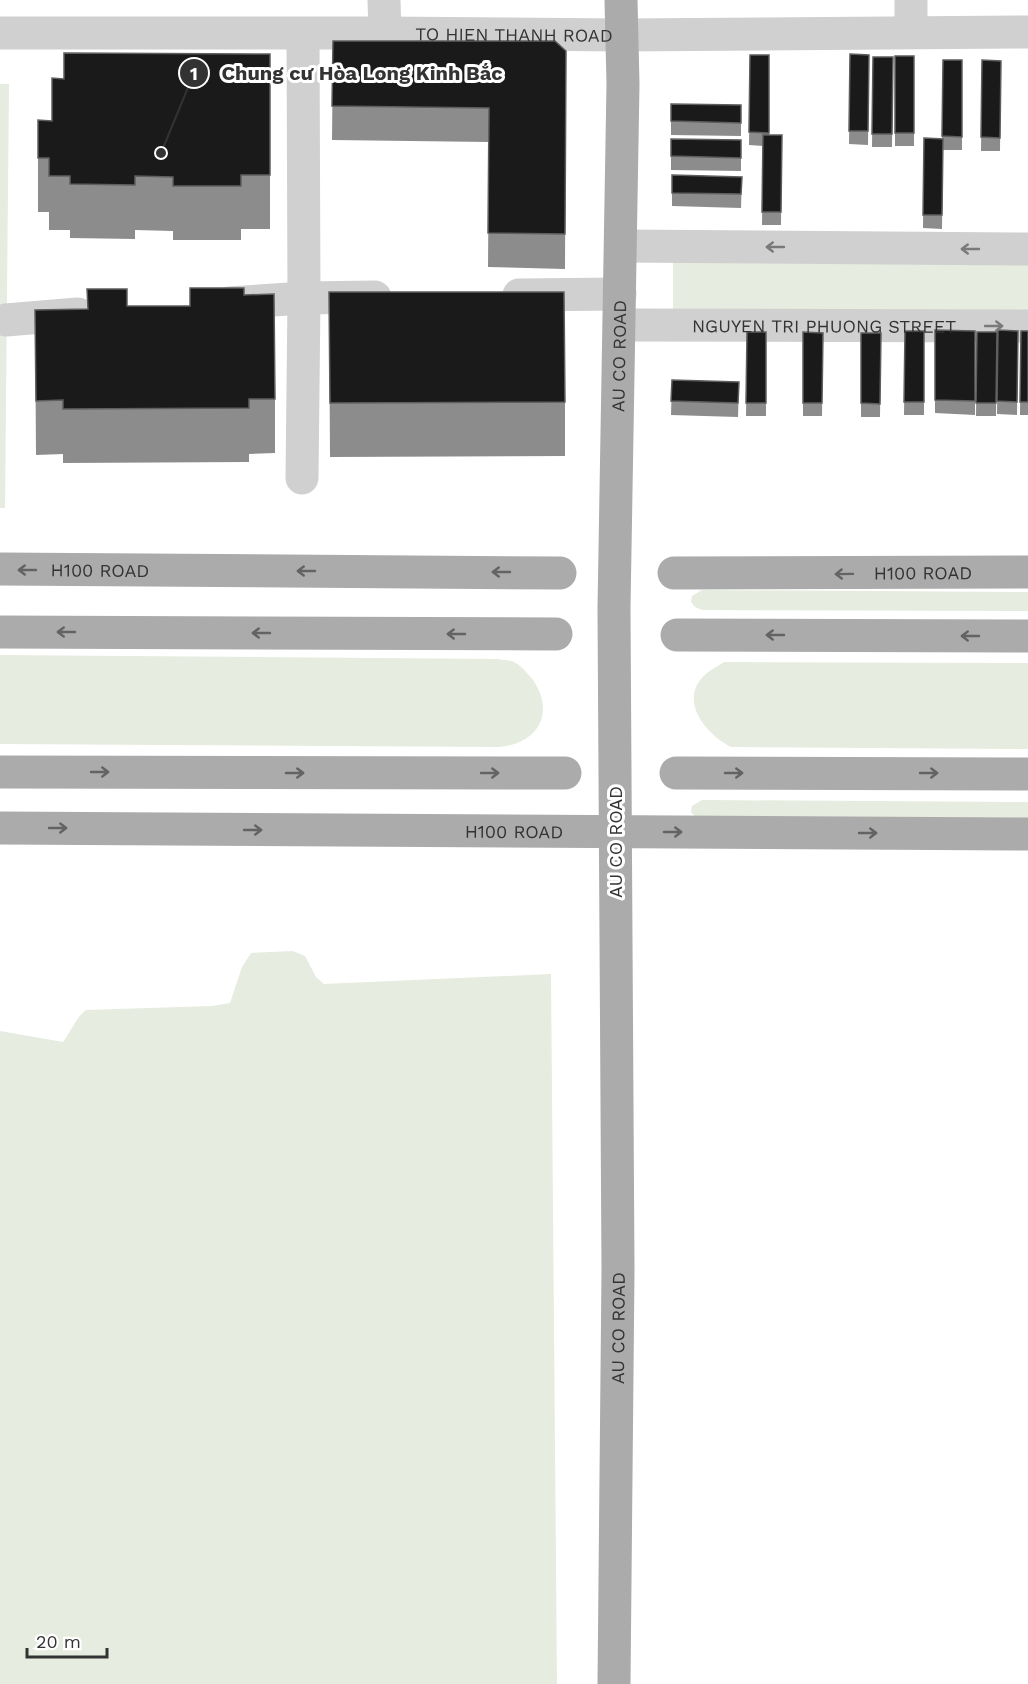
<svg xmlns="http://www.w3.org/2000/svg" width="1028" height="1684" viewBox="0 0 1028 1684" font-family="'Work Sans',sans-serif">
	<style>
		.green { fill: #e6ecdf }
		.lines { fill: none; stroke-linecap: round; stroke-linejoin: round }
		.minor { stroke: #d0d0d0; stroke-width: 33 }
		.major { stroke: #ababab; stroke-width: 33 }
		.wall { fill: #8c8c8c }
		.building { fill: #1a1a1a; stroke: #5f5f5f; stroke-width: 1.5 }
		.oneway { stroke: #7a7a7a }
		.oneway2 { stroke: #636363 }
		.labels { text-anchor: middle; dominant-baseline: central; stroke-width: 6; stroke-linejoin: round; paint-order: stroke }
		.street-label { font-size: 18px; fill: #333; stroke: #fff }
		.leader { fill: none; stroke: #333; stroke-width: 2 }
		.callout-dot { fill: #333; stroke: #fff; stroke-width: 2 }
		.mark-label { font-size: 18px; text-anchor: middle; font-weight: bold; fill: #fff }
		.callout-label { font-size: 20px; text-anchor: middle; font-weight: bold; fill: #333; stroke: #fff; stroke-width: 6; stroke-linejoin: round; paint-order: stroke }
	</style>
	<rect width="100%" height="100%" fill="#fff"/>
	<g class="green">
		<path d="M0 84H9L5 508H0Z"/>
		<path d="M673 260 1028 263V315L673 312Z"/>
		<path d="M702 590 1028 592V611L702 610 695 607 691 602 692 596Z"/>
		<path d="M0 655 497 659C502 660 507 660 512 661 520 664 527 673 533 680 556 714 537 744 499 747L0 744Z"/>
		<path d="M724 662 1028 663V749L731 747C709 736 680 705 701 679 706 672 717 667 724 662Z"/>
		<path d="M702 800 1028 802V821L695 817 691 812 692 806Z"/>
		<path d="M293 951 305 956 316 977 324 984 551 974 557 1684H0V1031L63 1042C71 1031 76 1018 86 1010L212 1006 230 1003 242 967 251 953Z"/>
	</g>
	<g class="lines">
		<g class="minor">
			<path d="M384 0 385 33"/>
			<path d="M911 0V32"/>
			<path id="s1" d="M0 33H385L622 35 1028 32"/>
			<path d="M621 246 1028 249"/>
			<path d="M519 295 620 294"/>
			<path d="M229 303 304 298 375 297"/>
			<path d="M6 320 78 314"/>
			<path id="s2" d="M620 325 1028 326"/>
			<path d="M302 478 304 298 303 34"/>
		</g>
		<g class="major">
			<path id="s3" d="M0 569 560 573"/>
			<path id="s4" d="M674 573 1028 572"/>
			<path d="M0 632 556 634"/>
			<path d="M677 635 1028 636"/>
			<path d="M0 772 565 773"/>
			<path d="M676 773 1028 774"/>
			<path id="s5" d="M0 828 1028 834"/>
			<path id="s6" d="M614 1684 618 1270 614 608 623 84 621 0"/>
		</g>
	</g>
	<g class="wall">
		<path d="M333 41 566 51 565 269 488 267 489 142 332 140Z"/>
		<path d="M270 54V229H241V240H173V231L135 230V239L70 238V230H49V212H38V120L52 121 64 79Z"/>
		<path d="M850 54 869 55 868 145 849 144Z"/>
		<path d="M750 55H769V135H782L781 225H762L763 146 749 145Z"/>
		<rect x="895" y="56" width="19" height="90"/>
		<path d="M873 57H893L892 147H872Z"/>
		<path d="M943 60H962V150H943L942 229 923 228 924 138 942 139Z"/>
		<path d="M982 60 1001 61 1000 151H981Z"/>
		<path d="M671 104 741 105V136L671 135Z"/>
		<path d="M671 139 741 140V171L671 170Z"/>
		<path d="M672 175 742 177 741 208 672 206Z"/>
		<path d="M329 292 565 402V456L330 457Z"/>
		<path d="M244 295 275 399V453L249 454V462L63 463V454L36 455 35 310 87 309 127 306H190Z"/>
		<path d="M935 330 975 331V415L935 413Z"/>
		<path d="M998 330 1018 331 1017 415 997 414Z"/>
		<path d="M905 331H924V415H904Z"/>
		<path d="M1021 331H1028V415H1020Z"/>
		<path d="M747 332H766V416H746Z"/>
		<path d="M803 332 823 333 822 416H803Z"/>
		<path d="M977 332H997L996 416H976Z"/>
		<path d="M861 333H881L880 417H861Z"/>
		<path d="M672 380 739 382 738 417 671 415Z"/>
	</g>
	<g class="building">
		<path d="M333 41H555L566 51 565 234 488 233 489 108 332 106Z"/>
		<path d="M64 53 270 54V175H241V186H173V177L135 176V185L70 184V176H49V158H38V120L52 121V78L64 79Z"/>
		<path d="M850 54 869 55 868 131H849Z"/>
		<path d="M750 55H769V133L749 132Z"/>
		<rect x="895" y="56" width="19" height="77"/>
		<path d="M873 57H893L892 134H872Z"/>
		<path d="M943 60H962V137L942 136Z"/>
		<path d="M982 60 1001 61 1000 138 981 137Z"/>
		<path d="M671 104 741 105V123L671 121Z"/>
		<path d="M763 135H782L781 212H762Z"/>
		<path d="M924 138 943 139 942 215H923Z"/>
		<path d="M671 139 741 140V158L671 156Z"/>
		<path d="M672 175 742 177 741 194 672 193Z"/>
		<path d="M190 288H244V295L274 294 275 399H249V408L63 409V400L36 401 35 310 88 309 87 289H127V306H190Z"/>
		<path d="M329 292H564L565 402 330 403Z"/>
		<path d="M935 330 975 331V401L935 400Z"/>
		<path d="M998 330 1018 331 1017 402 997 401Z"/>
		<path d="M905 331H924V402H904Z"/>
		<path d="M1021 331H1028V402H1020Z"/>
		<path d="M747 332H766V403H746Z"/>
		<path d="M803 332 823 333 822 403H803Z"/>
		<path d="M977 332H997L996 403H976Z"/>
		<path d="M861 333H881L880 404 861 403Z"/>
		<path d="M672 380 739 382 738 403 671 401Z"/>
	</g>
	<defs><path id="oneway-shaft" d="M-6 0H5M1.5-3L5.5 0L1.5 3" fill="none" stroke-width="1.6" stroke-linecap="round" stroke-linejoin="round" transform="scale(1.5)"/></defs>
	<g class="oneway">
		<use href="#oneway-shaft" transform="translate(775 247) rotate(-180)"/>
		<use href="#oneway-shaft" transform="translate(970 249) rotate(-180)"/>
		<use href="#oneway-shaft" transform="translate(994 326)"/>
	</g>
	<g class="oneway2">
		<use href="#oneway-shaft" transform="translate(27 570) rotate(-180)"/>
		<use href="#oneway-shaft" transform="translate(306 571) rotate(-180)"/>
		<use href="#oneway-shaft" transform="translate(501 572) rotate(-180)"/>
		<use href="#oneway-shaft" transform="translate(844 574) rotate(179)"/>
		<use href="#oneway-shaft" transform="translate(66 632) rotate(-180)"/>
		<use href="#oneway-shaft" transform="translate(261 633) rotate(-180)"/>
		<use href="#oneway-shaft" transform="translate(456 634) rotate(-180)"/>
		<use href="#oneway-shaft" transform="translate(775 635) rotate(-180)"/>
		<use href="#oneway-shaft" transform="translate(970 636) rotate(-180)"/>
		<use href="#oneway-shaft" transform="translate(100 772)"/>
		<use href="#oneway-shaft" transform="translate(295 773)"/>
		<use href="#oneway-shaft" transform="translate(490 773)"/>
		<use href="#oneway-shaft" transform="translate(734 773)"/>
		<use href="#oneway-shaft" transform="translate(929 773)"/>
		<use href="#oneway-shaft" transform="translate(58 828)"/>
		<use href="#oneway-shaft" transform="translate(253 830)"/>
		<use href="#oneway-shaft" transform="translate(673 832)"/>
		<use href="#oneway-shaft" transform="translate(868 833)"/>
	</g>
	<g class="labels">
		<g class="street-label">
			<text stroke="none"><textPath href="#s1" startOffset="514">TO HIEN THANH ROAD</textPath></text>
			<text stroke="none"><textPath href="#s2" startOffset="204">NGUYEN TRI PHUONG STREET</textPath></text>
			<text stroke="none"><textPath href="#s6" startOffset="1328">AU CO ROAD</textPath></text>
			<text stroke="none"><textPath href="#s3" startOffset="100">H100 ROAD</textPath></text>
			<text stroke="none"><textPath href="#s4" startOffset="249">H100 ROAD</textPath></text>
			<text stroke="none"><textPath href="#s5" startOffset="514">H100 ROAD</textPath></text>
			<text transform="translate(615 842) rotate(-90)">AU CO ROAD</text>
			<text stroke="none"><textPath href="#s6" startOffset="356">AU CO ROAD</textPath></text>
		</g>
	</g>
	<path class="leader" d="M161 153L194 73"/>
	<g class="callout-dot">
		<circle cx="161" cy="153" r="6"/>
		<circle cx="194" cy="73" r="15"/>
	</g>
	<g class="mark-label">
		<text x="194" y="80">1</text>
	</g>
	<g class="callout-label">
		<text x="362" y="80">Chung cư Hòa Long Kinh Bắc</text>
	</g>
	<path d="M27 1648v9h80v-9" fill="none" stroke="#333333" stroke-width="3"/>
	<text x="36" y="1648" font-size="18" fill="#333333" stroke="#ffffff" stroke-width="4.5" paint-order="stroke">20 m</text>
</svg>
